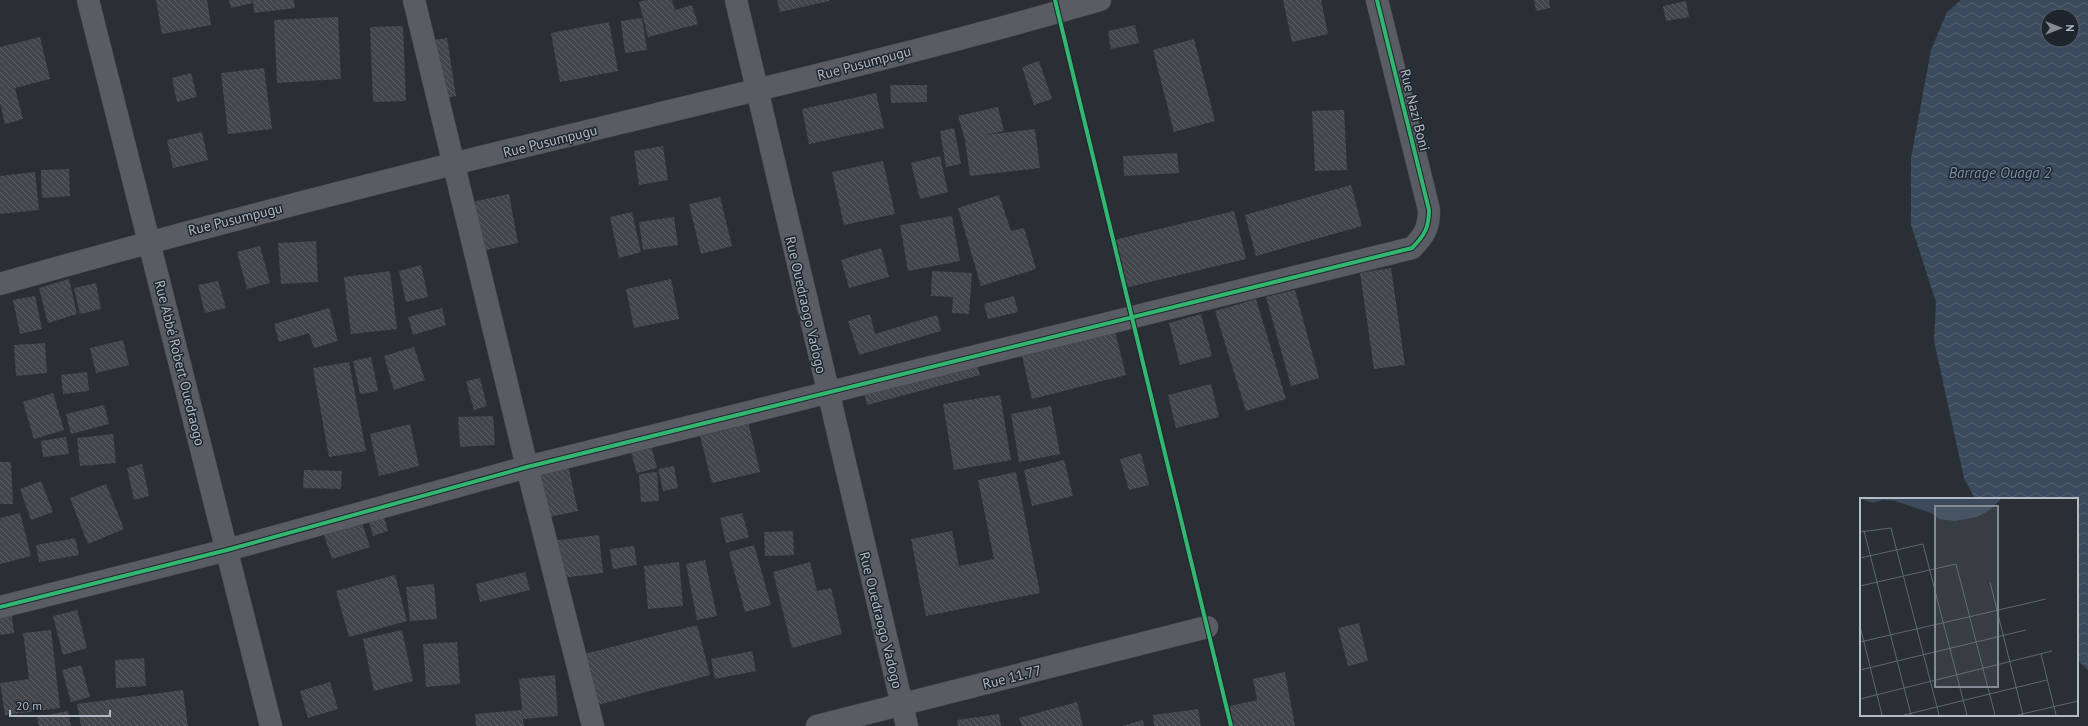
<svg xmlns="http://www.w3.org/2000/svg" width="2088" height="726" viewBox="0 0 2088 726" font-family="'PT Sans',sans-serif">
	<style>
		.water { fill: url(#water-waves); fill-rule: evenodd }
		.building { fill: url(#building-back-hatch) }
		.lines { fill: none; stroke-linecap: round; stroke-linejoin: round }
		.street-casing { stroke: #484b50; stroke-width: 23 }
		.street { stroke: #595c62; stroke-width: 22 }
		.cycleway-casing { stroke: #1e252e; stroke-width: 6 }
		.cycleway { stroke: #33b770; stroke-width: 4 }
		.labels { text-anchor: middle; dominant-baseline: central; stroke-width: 3; stroke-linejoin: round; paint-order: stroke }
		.street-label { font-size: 14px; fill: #b4bbc5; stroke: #1e252e }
		.water-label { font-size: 15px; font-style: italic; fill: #788da5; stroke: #1e252e }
		.inset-road { fill: none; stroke: #61676f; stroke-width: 1 }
		.view { fill: #848a93; fill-opacity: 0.15; stroke: #848a93; stroke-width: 2 }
		.inset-edge { fill: none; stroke: #b4bbc5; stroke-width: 2 }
	</style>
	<defs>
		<pattern id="water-waves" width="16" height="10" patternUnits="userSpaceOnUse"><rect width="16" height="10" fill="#3b4a5c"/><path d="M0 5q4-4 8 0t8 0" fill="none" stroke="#556272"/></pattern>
		<pattern id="building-back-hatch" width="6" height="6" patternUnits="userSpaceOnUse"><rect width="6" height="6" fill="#42464b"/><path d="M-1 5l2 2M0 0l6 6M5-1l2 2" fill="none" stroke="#5b5f63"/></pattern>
	</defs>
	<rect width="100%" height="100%" fill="#2a2f35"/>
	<path class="water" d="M1961 0H2088V670L2077 660V499H1975L1964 478 1934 341 1936 302 1911 225V158L1931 50 1947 12ZM2048 16H2072V40H2048Z"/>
	<g class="building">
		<path d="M156 0H207L211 25 162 34Z"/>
		<path d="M229 0H252L253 3 231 8Z"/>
		<path d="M253 0H294L295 8 254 13Z"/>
		<path d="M647 0H672L675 10 692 5 698 24 648 37 639 2Z"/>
		<path d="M777 0H829V1L780 12Z"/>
		<path d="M1283 0H1321L1328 34 1292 42Z"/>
		<path d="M1534 0H1549L1550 8 1536 11Z"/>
		<path d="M1686 1 1689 17 1666 21 1663 6Z"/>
		<path d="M338 17 341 79 277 83 274 20Z"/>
		<path d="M642 18 647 50 625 53 621 21Z"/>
		<path d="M609 22 618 71 560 82 551 33Z"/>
		<path d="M1135 25 1139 43 1111 49 1108 31Z"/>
		<path d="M403 26 406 101 373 102 370 27Z"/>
		<path d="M40 37 50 79 15 88 23 119 5 124 0 103V47Z"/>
		<path d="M447 38 456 96 431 101 421 42Z"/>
		<path d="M1194 39 1215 121 1174 132 1153 50Z"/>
		<path d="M1039 61 1052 99 1034 105 1022 67Z"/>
		<path d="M264 68 272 129 228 134 221 73Z"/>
		<path d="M191 73 197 97 177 102 172 78Z"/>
		<path d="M890 85H927V102L891 103Z"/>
		<path d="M876 93 884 128 809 144 802 109Z"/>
		<path d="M998 107 1004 131 985 135 1035 129 1040 168 970 176 965 140 958 116Z"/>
		<path d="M1344 110 1347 170 1315 171 1312 111Z"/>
		<path d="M954 128 961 164 946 167 940 131Z"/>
		<path d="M202 132 208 160 173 168 167 140Z"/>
		<path d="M663 146 668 180 639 185 634 151Z"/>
		<path d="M1177 153 1179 173 1124 176 1123 156Z"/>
		<path d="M940 156 948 192 920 199 911 163Z"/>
		<path d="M883 161 895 214 844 225 832 172Z"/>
		<path d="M69 169 70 196 42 198 41 170Z"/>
		<path d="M35 172 39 210 0 214V176Z"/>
		<path d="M1351 185 1362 226 1256 256 1245 215Z"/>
		<path d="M509 194 518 243 477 252 467 203Z"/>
		<path d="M999 195 1011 231 1024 228 1036 269 981 286 958 208Z"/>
		<path d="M720 197 732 246 701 254 689 204Z"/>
		<path d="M1234 211 1246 259 1125 288 1114 240Z"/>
		<path d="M632 212 641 252 619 258 610 217Z"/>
		<path d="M952 216 960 261 908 271 900 225Z"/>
		<path d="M674 217 678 245 643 250 639 222Z"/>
		<path d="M316 241 318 282 281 284 278 243Z"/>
		<path d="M260 246 270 283 247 289 237 252Z"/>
		<path d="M881 248 889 277 849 288 841 260Z"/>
		<path d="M421 265 428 297 406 302 399 271Z"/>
		<path d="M1391 268 1405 365 1374 369 1360 273Z"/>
		<path d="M390 271 397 329 351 334 344 277Z"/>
		<path d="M932 271 972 273 969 314 952 313 953 297 931 296Z"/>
		<path d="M69 279 77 314 48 323 39 288Z"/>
		<path d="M671 279 679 319 634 328 626 289Z"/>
		<path d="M218 281 226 308 205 313 198 285Z"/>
		<path d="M96 283 101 309 80 314 74 288Z"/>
		<path d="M1295 290 1319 378 1291 386 1266 297Z"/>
		<path d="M35 296 42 329 20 334 13 300Z"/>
		<path d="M1014 296 1018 312 988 319 984 304Z"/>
		<path d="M1256 299 1286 399 1246 411 1215 311Z"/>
		<path d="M329 308 338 341 314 348 309 333 279 342 274 324Z"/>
		<path d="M442 308 446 325 413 335 408 317Z"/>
		<path d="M870 314 875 334 937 315 941 331 859 355 848 321Z"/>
		<path d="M1201 314 1212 356 1180 365 1169 323Z"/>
		<path d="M1115 332 1126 375 1032 399 1022 356Z"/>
		<path d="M123 340 129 365 96 373 90 348Z"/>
		<path d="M45 343 47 373 16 376 14 345Z"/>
		<path d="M414 347 425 380 394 390 384 356Z"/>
		<path d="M973 351 980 375 867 405 861 380Z"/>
		<path d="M371 357 378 391 360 394 353 361Z"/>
		<path d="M349 362 366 451 329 457 313 368Z"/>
		<path d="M87 372 89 391 63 394 61 375Z"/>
		<path d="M480 378 487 406 474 410 466 381Z"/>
		<path d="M1211 384 1219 417 1176 428 1168 395Z"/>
		<path d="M53 393 64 430 34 439 23 402Z"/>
		<path d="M1000 395 1011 460 954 470 943 404Z"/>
		<path d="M104 405 109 424 71 434 66 414Z"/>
		<path d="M1051 406 1060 454 1019 462 1011 414Z"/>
		<path d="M745 408 760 472 712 483 700 436 726 430 723 414Z"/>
		<path d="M493 416 495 445 460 447 458 417Z"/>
		<path d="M410 424 419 466 379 476 370 434Z"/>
		<path d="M648 433 657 468 637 473 627 439Z"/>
		<path d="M113 434 116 463 80 466 77 438Z"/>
		<path d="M66 437 69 454 43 457 41 441Z"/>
		<path d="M1141 453 1149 485 1129 490 1120 459Z"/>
		<path d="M566 455 578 511 540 519 527 464Z"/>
		<path d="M1064 460 1073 496 1032 506 1024 470Z"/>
		<path d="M0 462H11L13 504H0Z"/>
		<path d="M142 464 149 496 134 500 127 468Z"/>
		<path d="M674 466 678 488 663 491 658 469Z"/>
		<path d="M304 470 342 471 341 489 303 488Z"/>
		<path d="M657 472 659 501 641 502 639 474Z"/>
		<path d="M1016 472 1040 593 926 616 911 539 952 531 959 566 994 559 978 480Z"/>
		<path d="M41 481 53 512 31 520 20 489Z"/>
		<path d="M106 484 124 529 88 544 70 498Z"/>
		<path d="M380 503 388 531 373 536 365 507Z"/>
		<path d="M358 510 370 547 332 559 320 523Z"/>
		<path d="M20 513 31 556 0 564V518Z"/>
		<path d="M742 513 749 537 726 543 720 518Z"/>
		<path d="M793 531 794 555 765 556 764 532Z"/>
		<path d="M599 535 603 573 553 579 550 541Z"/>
		<path d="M75 538 79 555 39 562 36 545Z"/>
		<path d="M754 545 771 605 745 612 729 552Z"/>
		<path d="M634 546 637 565 613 569 610 549Z"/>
		<path d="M705 560 717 616 697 620 686 564Z"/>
		<path d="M679 562 683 606 648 609 644 566Z"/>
		<path d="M810 562 817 591 831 588 842 634 792 648 773 572Z"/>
		<path d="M525 572 530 590 480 602 476 584Z"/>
		<path d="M395 575 407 621 349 637 336 591Z"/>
		<path d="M434 584 437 619 410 621 406 587Z"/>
		<path d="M0 597 11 610 14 633 0 635Z"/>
		<path d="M77 610 87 648 63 655 53 616Z"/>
		<path d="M1359 623 1368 661 1348 666 1338 628Z"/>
		<path d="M697 625 710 675 586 708 573 657Z"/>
		<path d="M51 630 60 708 5 715 0 683 29 679 23 633Z"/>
		<path d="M402 630 413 681 374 691 363 639Z"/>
		<path d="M457 642 460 684 426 687 423 644Z"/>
		<path d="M752 651 756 671 715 679 711 659Z"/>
		<path d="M144 658 146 686 116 688 115 660Z"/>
		<path d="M81 665 90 697 71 702 62 670Z"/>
		<path d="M1285 672 1295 726H1233L1230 706 1257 700 1253 679Z"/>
		<path d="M555 675 558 716 523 719 519 679Z"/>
		<path d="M330 682 338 709 308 718 300 691Z"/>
		<path d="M183 690 188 726H81L77 704Z"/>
		<path d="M1077 702 1083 726H1022L1019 718Z"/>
		<path d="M1198 709 1201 726H1154L1153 715Z"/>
		<path d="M522 710 524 726H476L475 714Z"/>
		<path d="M68 711 71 726H39L37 717Z"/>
		<path d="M999 714 1001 726H958L957 720Z"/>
		<path d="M1143 720 1144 726H1122Z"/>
	</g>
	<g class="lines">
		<defs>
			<g id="street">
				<path d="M88 0 271 726"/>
				<path d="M414 0 527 467 593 726"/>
				<path d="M736 0 907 726"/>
				<path d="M0 284C150 241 301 202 453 164 669 110 886 62 1100 0"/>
				<path d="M0 607 227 550 527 467 1412 248C1425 235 1429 227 1429 210L1377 0"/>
				<path d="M817 726 1207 627"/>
			</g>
		</defs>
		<use href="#street" class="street-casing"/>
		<use href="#street" class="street"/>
		<defs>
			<g id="cycleway">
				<path d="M1055 0 1231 726"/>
				<path d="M0 607 227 550 527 467 1412 248C1425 235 1429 227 1429 210L1377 0"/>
			</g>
		</defs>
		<use href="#cycleway" class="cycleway-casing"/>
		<use href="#cycleway" class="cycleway"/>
	</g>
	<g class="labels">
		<g class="street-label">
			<text transform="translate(864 63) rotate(-15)">Rue Pusumpugu</text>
			<text transform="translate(1415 110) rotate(76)">Rue Nazi Boni</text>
			<text transform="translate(550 141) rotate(-14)">Rue Pusumpugu</text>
			<text transform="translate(235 219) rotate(-14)">Rue Pusumpugu</text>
			<text transform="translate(806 305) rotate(77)">Rue Ouedraogo Vadogo</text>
			<text transform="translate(180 363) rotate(76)">Rue Abbé Robert Ouedraogo</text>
			<text transform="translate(881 620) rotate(76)">Rue Ouedraogo Vadogo</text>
			<text transform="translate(1012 677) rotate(-14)">Rue 11.77</text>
		</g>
		<g class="water-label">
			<text x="2000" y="172">Barrage Ouaga 2</text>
		</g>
	</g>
	<g transform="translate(1860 498)">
		<rect width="218" height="218" fill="#2a2f35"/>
		<path d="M1 1H141L130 12 117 19 95 23 79 21 71 15 35 3 23 2 13 5Z" fill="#3b4a5c"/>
		<path class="inset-road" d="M4 33 51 217M0 34 31 30 79 217M0 60 63 46 107 217M130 84 163 217M0 88 96 66 135 217M0 128 22 217M0 144 186 101M181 156 196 217M0 172 166 132M0 201 192 153M44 217 187 182M158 217 218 203"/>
		<path class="view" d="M75 8H138V189H75Z"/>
		<rect width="218" height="218" class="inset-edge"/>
	</g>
	<g transform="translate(2060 28) rotate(90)"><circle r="19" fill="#1e252e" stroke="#5a616a"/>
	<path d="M0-3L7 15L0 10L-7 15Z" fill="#848a93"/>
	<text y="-6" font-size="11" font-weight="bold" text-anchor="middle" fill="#b4bbc5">N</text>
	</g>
	<path d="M10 710v6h100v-6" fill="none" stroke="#b4bbc5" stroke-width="2"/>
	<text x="16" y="710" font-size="12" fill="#b4bbc5" stroke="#1e252e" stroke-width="3" paint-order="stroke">20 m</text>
</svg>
